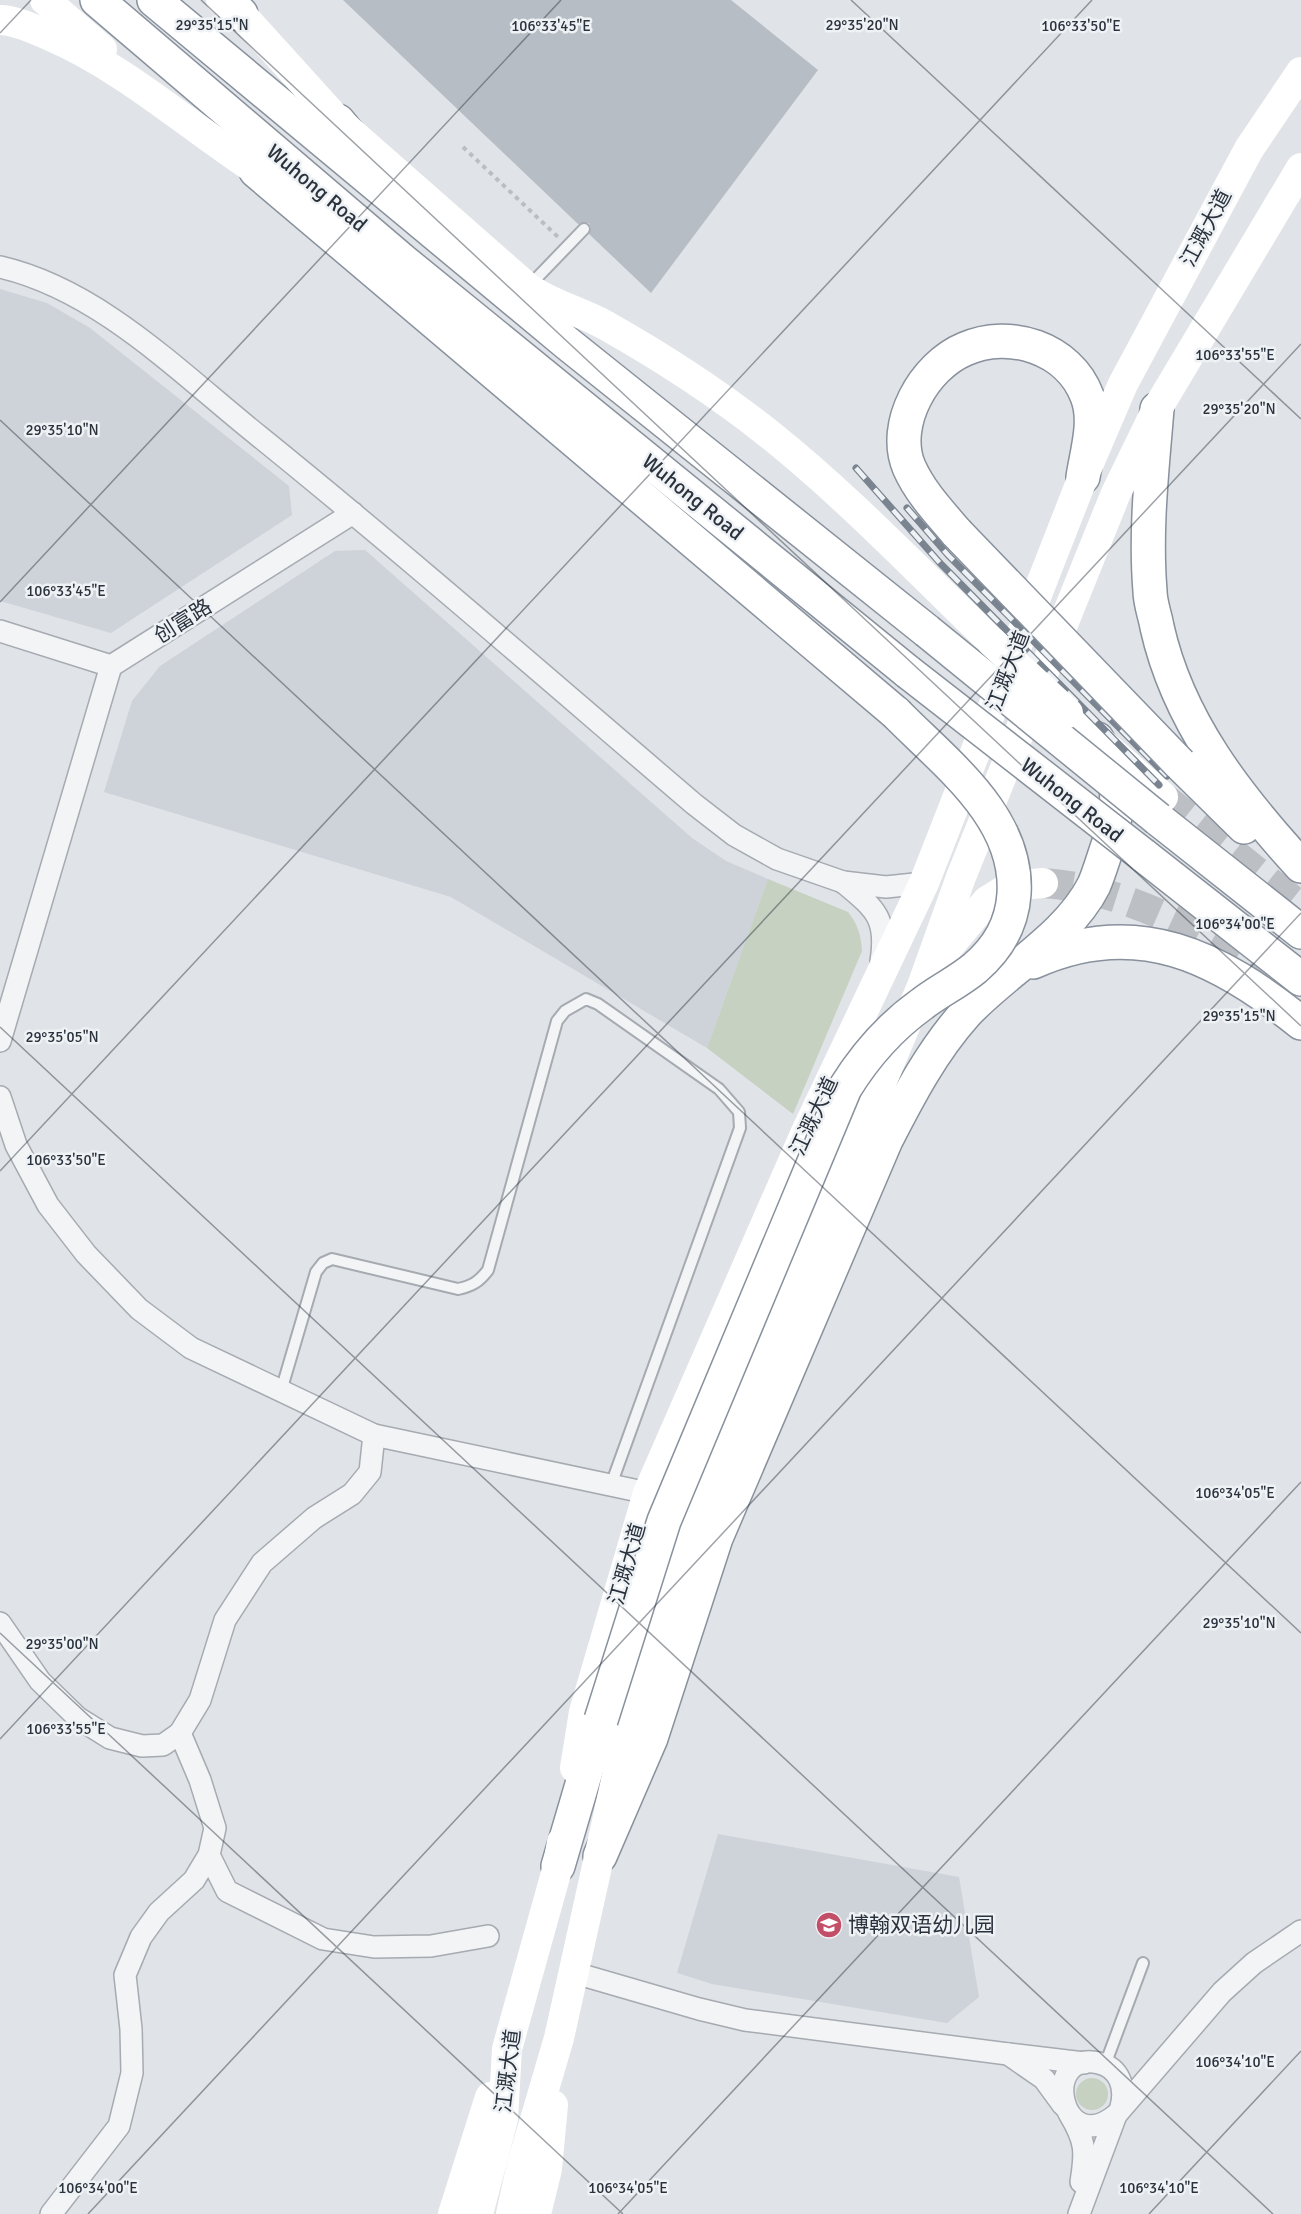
<svg xmlns="http://www.w3.org/2000/svg" width="1301" height="2214" viewBox="0 0 1301 2214" font-family="Signika,'Noto Sans SC',sans-serif">
	<style>
		.built { fill: #ced2d9 }
		.green { fill: #c6d1c1 }
		.building { fill: #b7bdc4 }
		.lines { fill: none; stroke-linecap: round; stroke-linejoin: round }
		.secondary-tunnel { stroke: #bcc0c5; stroke-width: 30; stroke-dasharray: 30 15; stroke-linecap: butt }
		.lane-casing { stroke: #a6aab1; stroke-width: 14 }
		.street-casing { stroke: #a6aab1; stroke-width: 24 }
		.highway-casing { stroke: #88919d; stroke-width: 36 }
		.path { stroke: #babec2; stroke-width: 4; stroke-dasharray: 4.5 4.5; stroke-linecap: butt }
		.lane { stroke: #f2f4f6; stroke-width: 10 }
		.street { stroke: #f2f4f6; stroke-width: 21 }
		.secondary { stroke: #fff; stroke-width: 30 }
		.highway { stroke: #fff; stroke-width: 33 }
		.rail-casing { stroke: #7a8490; stroke-width: 7 }
		.rail { stroke: #eff2f5; stroke-width: 4.5; stroke-dasharray: 14; stroke-linecap: butt }
		.highway-bridge-casing { stroke: #88919d; stroke-width: 36; stroke-linecap: butt }
		.secondary-bridge { stroke: #fff; stroke-width: 30 }
		.highway-bridge { stroke: #fff; stroke-width: 33 }
		.ticks { fill: none; stroke: #2a323d; stroke-width: 1.5; stroke-opacity: 0.45 }
		.labels { text-anchor: middle; dominant-baseline: central; stroke-width: 5; stroke-linejoin: round; paint-order: stroke }
		.street-label { font-size: 21px; fill: #2a323d; stroke: #eff2f5 }
		.poi-label { font-size: 21px; fill: #2a323d; stroke: #eff2f5; text-anchor: start }
		.ticks-label { font-size: 15px; text-anchor: middle; fill: #2a323d; stroke: #eff2f5; stroke-width: 5; stroke-linejoin: round; paint-order: stroke }
	</style>
	<rect width="100%" height="100%" fill="#e0e3e7"/>
	<g class="built">
		<path d="M0 289 47 303 90 328 289 486 292 515 111 633 0 601Z"/>
		<path d="M365 550 692 838 726 861 768 879 707 1048 451 897 104 792 132 701 160 666 335 551Z"/>
		<path d="M718 1834 959 1877 979 1997 947 2023 712 1984 677 1973Z"/>
	</g>
	<g class="green">
		<path d="M768 879 848 912C858 925 861 935 862 951L793 1114 707 1048Z"/>
		<circle cx="1092" cy="2094" r="16"/>
	</g>
	<path class="building" d="M343 0H731L818 70 651 293 589 234 591 228 589 223 578 224Z"/>
	<g class="lines">
		<g class="secondary-tunnel">
			<path d="M1163 797 1301 907"/>
			<path d="M1043 883C1134 889 1221 943 1296 991"/>
		</g>
		<defs>
			<g id="lane">
				<path d="M530 285 584 229"/>
				<path d="M281 1391 316 1272 323 1263 332 1259 458 1289C472 1286 479 1282 488 1270L557 1021 565 1011 586 999 598 1004 719 1089 739 1112 740 1128 611 1485"/>
				<path d="M1105 2065 1143 1963"/>
			</g>
			<g id="street">
				<path d="M0 267C100 290 181 374 260 437 407 556 550 681 694 804L734 835 777 859 843 882"/>
				<path d="M0 631 111 666 353 513"/>
				<path d="M881 961C888 917 874 908 843 882L886 887 924 883"/>
				<path d="M0 1041 111 666"/>
				<path d="M0 1097 16 1145 48 1205 86 1254 139 1309 191 1348 374 1435 648 1493"/>
				<path d="M0 1623 40 1681 78 1718 110 1738 142 1746 163 1745 180 1733 200 1700 225 1620 262 1563 314 1518 352 1494 370 1472 374 1435"/>
				<path d="M209 1855 227 1891 323 1939 374 1947 431 1946 488 1936"/>
				<path d="M575 1973 699 2009 745 2020 1008 2054"/>
				<path d="M1063 2105 1044 2079 1008 2054 1084 2063"/>
				<path d="M1121 2107C1126 2088 1120 2068 1099 2063 1039 2049 1060 2160 1116 2115L1222 1992 1254 1963 1301 1931"/>
				<path d="M1070 2115C1086 2142 1086 2152 1081 2182"/>
				<path d="M51 2214 119 2126 132 2073 131 2029 125 1975 141 1937 159 1912 194 1880 209 1855 215 1828 200 1780 180 1733"/>
				<path d="M1079 2214 1116 2115"/>
			</g>
			<g id="highway">
				<path d="M97 0 403 261 908 672"/>
				<path d="M154 0 568 344 927 631"/>
				<path d="M227 0 241 14"/>
				<path d="M338 121 373 164"/>
				<path d="M256 171 896 713"/>
				<path d="M1157 409C1152 470 1145 530 1150 591 1150 603 1155 615 1157 627 1178 721 1237 796 1301 866"/>
				<path d="M957 533C939 512 920 492 909 467 891 424 924 366 965 349 1009 329 1069 348 1087 396 1097 421 1087 451 1083 477"/>
				<path d="M1180 764 1244 827"/>
				<path d="M1158 819 1301 932"/>
				<path d="M1143 855 1301 979"/>
				<path d="M1033 962C1137 915 1219 957 1301 1023"/>
				<path d="M600 1856 651 1738 716 1538 886 1140C909 1095 932 1051 966 1013 1005 971 1068 937 1094 885 1100 871 1104 856 1109 842 1122 800 1119 776 1097 739"/>
				<path d="M558 1866 601 1720"/>
			</g>
		</defs>
		<use href="#lane" class="lane-casing"/>
		<use href="#street" class="street-casing"/>
		<use href="#highway" class="highway-casing"/>
		<path class="path" d="M463 147 558 237"/>
		<use href="#lane" class="lane"/>
		<use href="#street" class="street"/>
		<g class="secondary">
			<path d="M45 0 102 49"/>
			<path d="M221 0 241 14 338 121 528 288C552 305 580 311 605 325 660 356 720 395 769 434 848 497 919 572 992 642"/>
			<path d="M0 20C15 20 34 29 48 35 132 71 198 135 276 183"/>
			<path d="M1068 713 1163 797"/>
			<path d="M939 958 987 901 1011 886 1043 883"/>
			<path d="M575 1768 584 1712 648 1493 805 1134 924 883 1083 477 1123 384 1249 149 1301 72"/>
			<path d="M453 2214 490 2097"/>
			<path d="M478 2214 503 2119 507 2049 558 1866 562 1842"/>
			<path d="M511 2214 522 2164 559 2038 627 1731 691 1534 922 986 961 877 1116 493 1157 409 1301 168"/>
			<path d="M536 2214 547 2169 553 2105"/>
		</g>
		<use href="#highway" class="highway"/>
		<defs>
			<g id="rail">
				<path d="M856 468 940 563 1159 785"/>
				<path d="M907 508 948 555 1167 776"/>
			</g>
		</defs>
		<use href="#rail" class="rail-casing"/>
		<use href="#rail" class="rail"/>
		<defs>
			<g id="highway-bridge">
				<path d="M957 533 1180 764"/>
				<path d="M927 631 1158 819"/>
				<path d="M908 672 1143 855"/>
				<path d="M601 1720 664 1521 845 1088C866 1054 890 1027 922 1004 939 991 958 982 975 968 998 948 1012 925 1014 894 1019 817 945 763 896 713"/>
			</g>
		</defs>
		<use href="#highway-bridge" class="highway-bridge-casing"/>
		<path class="secondary-bridge" d="M992 642 1068 713"/>
		<use href="#highway-bridge" class="highway-bridge"/>
	</g>
	<path class="ticks" d="M201 0 1301 1026M851 0 1301 419M0 33 31 0M0 420 1301 1633M0 602 561 0M0 1027 1273 2214M0 1171 1092 0M0 1633 623 2214M0 1739 1301 344M88 2214 1301 913M618 2214 1301 1482M1149 2214 1301 2051"/>
	<defs>
		<symbol id="school-disc" viewBox="-11 -11 22 22"><circle r="9.5" fill="#c24f67" stroke="#eff2f5"/><path d="M0-5L7-2L0 1L-7-2ZM-4 1L0 2.5L4 1V4Q0 6-4 4Z" fill="#fff"/></symbol>
	</defs>
	<g fill-rule="evenodd">
		<use href="#school-disc" x="814" y="1910" width="30" height="30"/>
	</g>
	<g class="labels">
		<g class="street-label">
			<text transform="translate(317 188) rotate(40)">Wuhong Road</text>
			<text transform="translate(1206 228) rotate(-62)">江溉大道</text>
			<text transform="translate(693 497) rotate(39)">Wuhong Road</text>
			<text transform="translate(183 621) rotate(-32)">创富路</text>
			<text transform="translate(1008 671) rotate(-69)">江溉大道</text>
			<text transform="translate(1072 800) rotate(38)">Wuhong Road</text>
			<text transform="translate(814 1116) rotate(-65)">江溉大道</text>
			<text transform="translate(627 1564) rotate(-74)">江溉大道</text>
			<text transform="translate(508 2071) rotate(-83)">江溉大道</text>
		</g>
		<g class="poi-label">
			<text x="848" y="1925">博翰双语幼儿园</text>
		</g>
	</g>
	<g class="ticks-label">
		<text x="862" y="30">29°35'20"N</text>
		<text x="212" y="30">29°35'15"N</text>
		<text x="551" y="31">106°33'45"E</text>
		<text x="1081" y="31">106°33'50"E</text>
		<text x="1235" y="360">106°33'55"E</text>
		<text x="1239" y="414">29°35'20"N</text>
		<text x="62" y="435">29°35'10"N</text>
		<text x="66" y="596">106°33'45"E</text>
		<text x="1235" y="929">106°34'00"E</text>
		<text x="1239" y="1021">29°35'15"N</text>
		<text x="62" y="1042">29°35'05"N</text>
		<text x="66" y="1165">106°33'50"E</text>
		<text x="1235" y="1498">106°34'05"E</text>
		<text x="1239" y="1628">29°35'10"N</text>
		<text x="62" y="1649">29°35'00"N</text>
		<text x="66" y="1734">106°33'55"E</text>
		<text x="1235" y="2067">106°34'10"E</text>
		<text x="98" y="2193">106°34'00"E</text>
		<text x="628" y="2193">106°34'05"E</text>
		<text x="1159" y="2193">106°34'10"E</text>
	</g>
</svg>
